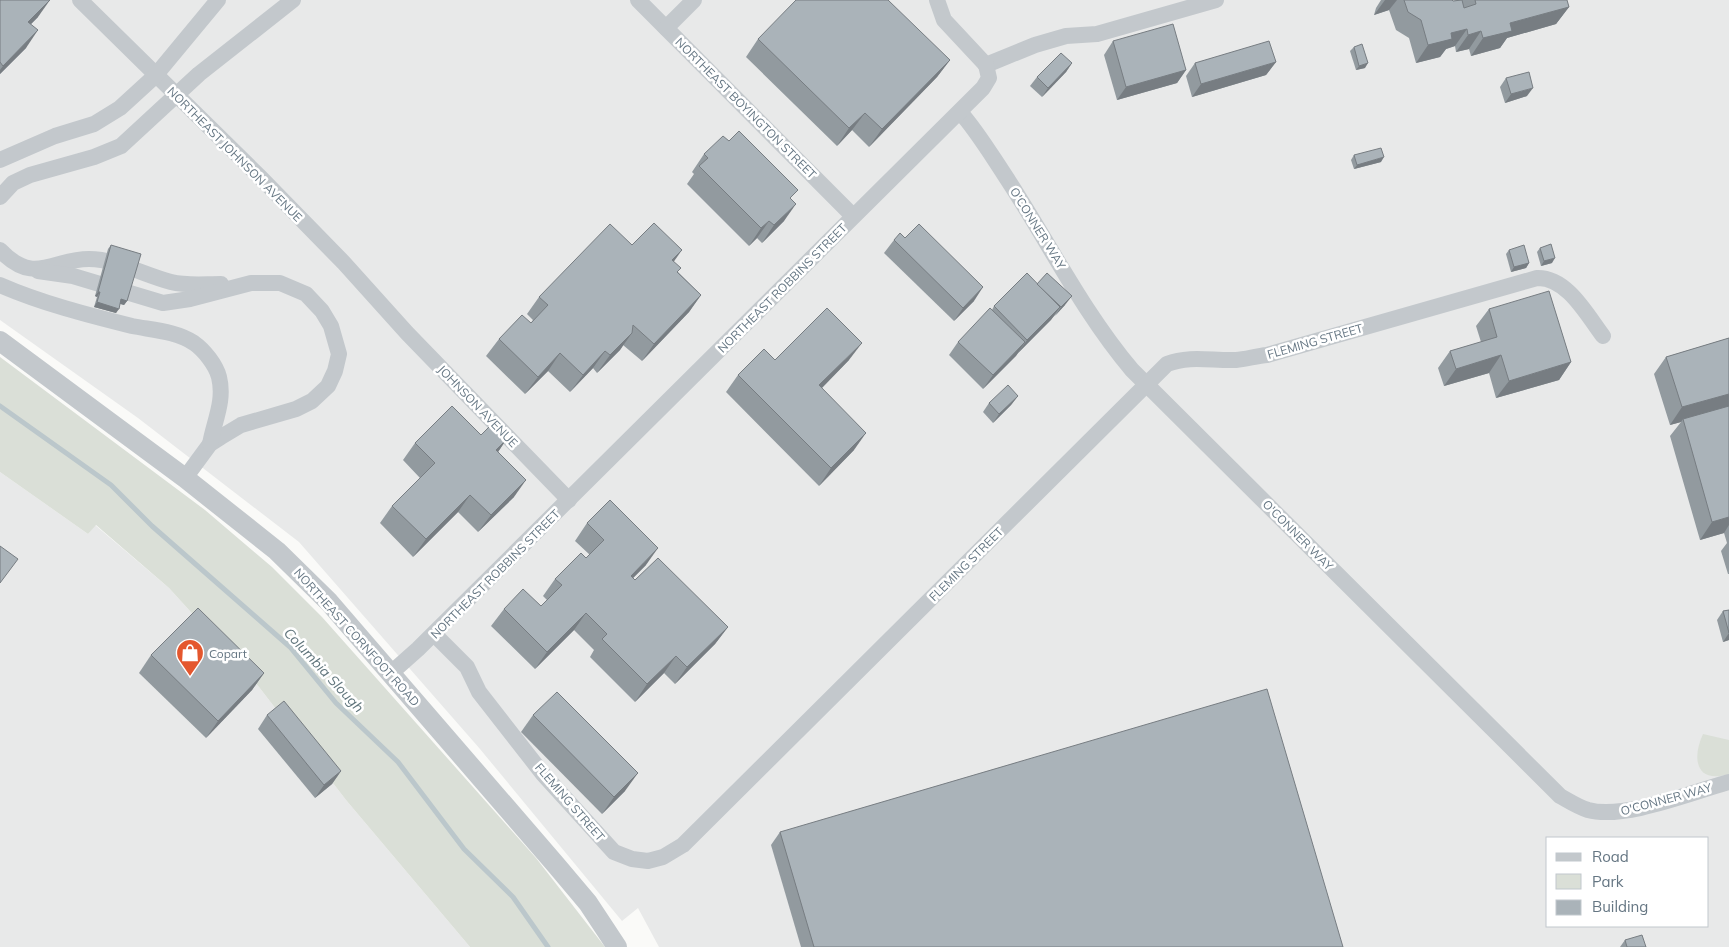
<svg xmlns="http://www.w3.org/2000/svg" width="1729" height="947" viewBox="0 0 1729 947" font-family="Mulish,sans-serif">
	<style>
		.built { fill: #e8e9e9; fill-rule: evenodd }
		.green { fill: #dadfd7 }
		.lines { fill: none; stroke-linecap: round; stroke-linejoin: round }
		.stream { stroke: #bbc7cb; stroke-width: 5 }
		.minor { stroke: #c3c8cc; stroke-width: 16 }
		.tertiary { stroke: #c3c8cc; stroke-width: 20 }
		.wall { fill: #929a9f }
		.shaded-wall { fill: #777d82 }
		.building { fill: #aab3b9; stroke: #777d82 }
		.labels { text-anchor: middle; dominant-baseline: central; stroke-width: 5; stroke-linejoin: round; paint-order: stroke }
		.street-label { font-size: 12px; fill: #657683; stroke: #fff }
		.poi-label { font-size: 12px; fill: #657683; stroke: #fff; text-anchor: start }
		.water-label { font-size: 14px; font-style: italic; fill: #60757c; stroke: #fff }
	</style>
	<rect width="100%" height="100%" fill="#fafaf8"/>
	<g class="built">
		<path d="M0 0H1729V947H659L638 908 622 921 480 749 299 542 138 418 0 320ZM1548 838H1708V926H1548Z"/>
		<path d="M0 472 88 534 95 525 169 588 259 687 346 800 470 947H0Z"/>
	</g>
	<g class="green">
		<path d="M0 357 205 510 272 567 322 617 536 858 605 947H470L346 800 259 687 169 588 96 525 88 534 0 472Z"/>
		<path d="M1703 734 1729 740V774C1697 784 1691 760 1703 734Z"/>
	</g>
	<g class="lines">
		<path class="stream" d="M0 406 111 485 152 526 290 647 336 703 398 762 464 849 513 897 548 947"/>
		<g class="minor">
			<path d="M80 0 260 177 344 263 407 333 569 500"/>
			<path d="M638 0 853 216"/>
			<path d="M937 0 944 20 986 65"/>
			<path d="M666 28 694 0"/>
			<path d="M986 65 1035 45 1066 36 1097 34 1216 0"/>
			<path d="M960 112C977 131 990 153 1004 174 1047 239 1082 311 1132 370L1560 796C1569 801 1578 807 1588 810 1625 820 1692 792 1729 782"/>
			<path d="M0 160 55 136 94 124 120 108 155 76 218 0"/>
			<path d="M0 197 13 183 30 175 94 157 121 146 199 74 293 0"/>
			<path d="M0 250C34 286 52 259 89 259 116 259 144 275 171 282 187 286 204 284 221 284"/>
			<path d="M38 271 73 276 163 303 190 299 251 283H280L306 294 322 311 331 326 339 354 335 371 328 386 312 401 296 409 241 425 221 437 210 444 185 478"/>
			<path d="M0 285C41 303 88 315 132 326 152 330 176 331 194 343 204 350 216 365 219 377 225 401 214 421 210 444"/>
			<path d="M434 634 467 667 479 692 543 774 614 852 632 859 648 861 663 857 683 845 1167 364C1190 355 1212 361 1236 360 1246 359 1257 356 1267 355L1537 278C1567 277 1587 315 1603 336"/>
			<path d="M391 673 418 649 983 88 989 78 986 65"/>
		</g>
		<path class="tertiary" d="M0 341 185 478 277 551 329 602 556 865 588 903 617 947"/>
	</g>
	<g class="wall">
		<path d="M0 0 38 17 31 24 26 48 0 74Z"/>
		<path d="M1381 0H1452L1453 1 1457 0H1567L1569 7 1556 24 1507 38 1500 48 1471 56 1469 49 1456 52 1455 46 1446 49 1440 57 1416 63 1409 38 1396 30 1389 10 1374 15 1376 8Z"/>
		<path d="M758 39 950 60 937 77 869 147 852 130 837 146 746 57Z"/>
		<path d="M1113 41 1186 70 1177 83 1117 100 1104 55Z"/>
		<path d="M1354 47 1365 68 1356 70 1350 51Z"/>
		<path d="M1276 62 1266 75 1192 97 1186 76 1195 63Z"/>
		<path d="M1072 63 1066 72 1042 97 1030 86 1037 77Z"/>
		<path d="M1506 78 1527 96 1505 103 1500 87Z"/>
		<path d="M704 154 791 199 784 221 762 243 757 238 749 246 687 184 694 174 692 172Z"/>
		<path d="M1354 155 1381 162 1354 169 1351 160Z"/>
		<path d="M894 240 974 301 954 321 884 253Z"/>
		<path d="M111 245 127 301 124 305 120 304 116 313 94 307 97 297 95 296 108 249Z"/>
		<path d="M632 245 674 262 678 272 701 295 689 312 642 361 623 345 620 350 597 373 593 368 570 392 548 371 525 394 486 356 499 339 531 323 533 320 527 314 539 297Z"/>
		<path d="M1540 248 1552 263 1541 266 1537 252Z"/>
		<path d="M1509 250 1529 263 1526 268 1511 272 1506 254Z"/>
		<path d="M1037 284 1065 305 983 389 949 355 958 342 992 310 994 306Z"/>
		<path d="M1489 309 1571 362 1559 380 1496 398 1489 373 1444 386 1438 368 1450 351 1481 342 1476 326Z"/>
		<path d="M1729 338V574H1728L1721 551 1727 543 1724 533 1700 540 1670 436 1681 422 1670 425 1654 374 1666 357Z"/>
		<path d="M775 360H849L822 388 854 450 819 486 726 392 738 375Z"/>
		<path d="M1018 396 1011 405 993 423 983 412 989 403Z"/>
		<path d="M481 435 506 440 498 452 514 497 478 532 458 512 413 557 380 523 392 506 420 478 403 460 415 443Z"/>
		<path d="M587 523 646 565 633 578 635 580 728 627 715 644 675 684 664 673 635 702 590 657 594 650 574 630 535 669 491 626 504 609 541 606 547 600 543 596 555 579 586 558 590 555 575 541Z"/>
		<path d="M1729 610V640L1723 642 1717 620 1723 611Z"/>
		<path d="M151 655 264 673 252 690 206 738 139 673Z"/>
		<path d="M267 715 341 771 332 784 315 798 258 729Z"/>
		<path d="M533 715 625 791 602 814 521 732Z"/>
		<path d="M780 832 1343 947H801L771 845Z"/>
		<path d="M1625 940 1646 947H1620Z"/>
	</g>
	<g class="shaded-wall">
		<path d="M50 0 38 17 16 39 28 22Z"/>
		<path d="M1385 0H1397L1389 10 1374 15Z"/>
		<path d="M1569 7 1556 24 1507 38 1500 48 1471 56 1483 38 1510 23Z"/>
		<path d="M1467 29 1455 46 1446 49 1440 57 1416 63 1428 45 1451 33Z"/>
		<path d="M38 30 26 48 0 74V70L3 66Z"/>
		<path d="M1481 31 1469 49 1456 52 1468 35Z"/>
		<path d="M950 60 937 77 869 147 882 129Z"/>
		<path d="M1276 62 1266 75 1192 97 1201 84Z"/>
		<path d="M1072 63 1066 72 1042 97 1048 88Z"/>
		<path d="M1368 63 1365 68 1356 70 1359 66Z"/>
		<path d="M1186 70 1177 83 1117 100 1126 87Z"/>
		<path d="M1533 88 1527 96 1505 103 1511 94Z"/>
		<path d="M865 113 852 130 837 146 849 128Z"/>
		<path d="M1384 157 1381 162 1354 169 1357 165Z"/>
		<path d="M796 204 784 221 762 243 774 225Z"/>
		<path d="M769 221 757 238 749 246 761 228Z"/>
		<path d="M682 250 670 267 672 260Z"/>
		<path d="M1555 258 1552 263 1541 266 1544 261Z"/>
		<path d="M1529 263 1526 268 1511 272 1514 267Z"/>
		<path d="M983 287 974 301 954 321 963 308Z"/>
		<path d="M98 292H100L97 297 95 296Z"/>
		<path d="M701 295 689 312 642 361 654 344Z"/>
		<path d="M1072 296 1065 305 1055 316 1061 307Z"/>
		<path d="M121 299 127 301 124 305 118 303Z"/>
		<path d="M97 302 119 309 116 313 94 307Z"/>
		<path d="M1060 307 1051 320 1018 353 1027 340Z"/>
		<path d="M632 333 620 350 597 373 610 355Z"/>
		<path d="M1025 342 1016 356 983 389 993 375Z"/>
		<path d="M862 343 849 360 807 403 819 385Z"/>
		<path d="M605 351 593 368 570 392 583 375Z"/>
		<path d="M560 353 548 371 525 394 538 377Z"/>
		<path d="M1501 355 1489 373 1444 386 1456 369Z"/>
		<path d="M1571 362 1559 380 1496 398 1509 381Z"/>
		<path d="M1729 394V408L1683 419 1681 422 1670 425 1682 407Z"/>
		<path d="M1018 396 1011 405 993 423 999 414Z"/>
		<path d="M866 433 854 450 819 486 831 468Z"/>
		<path d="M506 440 494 458 496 450Z"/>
		<path d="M526 480 514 497 478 532 491 515Z"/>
		<path d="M470 495 458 512 413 557 426 539Z"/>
		<path d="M1729 517V525L1724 533 1700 540 1712 522Z"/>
		<path d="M658 548 646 565 618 593 631 576Z"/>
		<path d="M586 613 574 630 535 669 547 652Z"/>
		<path d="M728 627 715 644 675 684 687 667Z"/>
		<path d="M1729 633V640L1723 642Z"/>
		<path d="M676 656 664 673 635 702 647 684Z"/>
		<path d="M264 673 252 690 206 738 218 721Z"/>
		<path d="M341 771 332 784 315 798 324 785Z"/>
		<path d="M638 773 625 791 602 814 614 797Z"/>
	</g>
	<g class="building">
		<path d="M0 0H50L28 22 38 30 3 66 0 62Z"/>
		<path d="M796 0H888L950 60 882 129 865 113 849 128 758 39Z"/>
		<path d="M1404 0H1452L1453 1 1462 0 1464 8 1476 4 1475 0H1567L1569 7 1510 23 1512 31 1483 38 1481 31 1468 35 1467 29 1451 33 1452 39 1428 45 1421 20 1408 12Z"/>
		<path d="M1173 24 1186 70 1126 87 1113 41Z"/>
		<path d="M1269 41 1276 62 1201 84 1195 63Z"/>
		<path d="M1362 44 1368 63 1359 66 1354 47Z"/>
		<path d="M1061 53 1072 63 1048 88 1037 77Z"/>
		<path d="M1529 72 1533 88 1511 94 1506 78Z"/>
		<path d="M739 131 798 190 790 198 796 204 774 225 769 221 761 228 699 166 708 158 704 154 723 136 729 141Z"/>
		<path d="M1381 148 1384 157 1357 165 1354 155Z"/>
		<path d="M654 223 682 250 672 260 681 268 677 272 701 295 654 344 633 325 632 333 610 355 605 351 583 375 560 353 538 377 499 339 522 315 531 323 548 305 539 297 610 224 632 245Z"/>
		<path d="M919 224 983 287 963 308 894 240 900 233 905 238Z"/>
		<path d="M1551 244 1555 258 1544 261 1540 248Z"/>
		<path d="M111 245 141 254 127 301 121 299 119 309 97 302 100 292H98Z"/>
		<path d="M1524 245 1529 263 1514 267 1509 250Z"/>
		<path d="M1027 273 1060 307 1027 340 994 306Z"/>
		<path d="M1047 273 1072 296 1061 307 1037 284Z"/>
		<path d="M1549 291 1571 362 1509 381 1501 355 1456 369 1450 351 1497 337 1489 309Z"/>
		<path d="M827 308 862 343 819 385 866 433 831 468 738 375 764 349 775 360Z"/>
		<path d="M990 308 1025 342 993 375 958 342Z"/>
		<path d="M1729 338V394L1682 407 1666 357Z"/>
		<path d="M1008 385 1018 396 999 414 989 403Z"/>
		<path d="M452 406 481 435 491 425 506 440 496 450 526 480 491 515 470 495 426 539 392 506 435 463 415 443Z"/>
		<path d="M1729 406V517L1712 522 1683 419Z"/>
		<path d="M610 500 658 548 631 576 635 580 658 558 728 627 687 667 676 656 647 684 602 639 607 634 586 613 547 652 504 609 523 589 541 606 562 585 555 579 581 553 586 558 604 540 587 523Z"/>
		<path d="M0 546 18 559 0 583Z"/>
		<path d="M198 608 264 673 218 721 151 655Z"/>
		<path d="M1729 610V633L1723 611Z"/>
		<path d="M1267 689 1343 947H814L780 832Z"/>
		<path d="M557 692 638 773 614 797 533 715Z"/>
		<path d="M284 701 341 771 324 785 267 715Z"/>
		<path d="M1642 935 1646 947H1627L1625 940Z"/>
	</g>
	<defs>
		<symbol id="shop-pin" viewBox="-11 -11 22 30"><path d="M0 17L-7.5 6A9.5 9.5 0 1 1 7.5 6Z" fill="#e4572e" stroke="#fff"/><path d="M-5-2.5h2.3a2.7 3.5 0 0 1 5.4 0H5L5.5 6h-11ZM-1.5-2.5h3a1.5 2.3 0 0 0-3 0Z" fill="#fff"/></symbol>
	</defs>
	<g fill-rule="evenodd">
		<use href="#shop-pin" x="174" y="637" width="32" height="43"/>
	</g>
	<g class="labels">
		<g class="street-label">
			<text transform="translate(746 108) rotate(45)">NORTHEAST BOYINGTON STREET</text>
			<text transform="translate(235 154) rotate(45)">NORTHEAST JOHNSON AVENUE</text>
			<text transform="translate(1038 228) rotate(58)">O'CONNER WAY</text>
			<text transform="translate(782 288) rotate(-45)">NORTHEAST ROBBINS STREET</text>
			<text transform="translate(1315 341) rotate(-16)">FLEMING STREET</text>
			<text transform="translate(478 406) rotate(46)">JOHNSON AVENUE</text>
			<text transform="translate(1298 535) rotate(45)">O'CONNER WAY</text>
			<text transform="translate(966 564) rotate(-45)">FLEMING STREET</text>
			<text transform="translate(495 574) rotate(-45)">NORTHEAST ROBBINS STREET</text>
			<text transform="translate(357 637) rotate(48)">NORTHEAST CORNFOOT ROAD</text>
			<text transform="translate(1666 799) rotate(-15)">O'CONNER WAY</text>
			<text transform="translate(570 802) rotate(49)">FLEMING STREET</text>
		</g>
		<g class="poi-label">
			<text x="209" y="653">Copart</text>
		</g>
		<g class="water-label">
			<text transform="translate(324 670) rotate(47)">Columbia Slough</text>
		</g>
	</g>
	<rect x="1546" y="837" width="162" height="90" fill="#ffffff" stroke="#c1c8cd"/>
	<rect x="1556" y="853" width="25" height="8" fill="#c3c8cc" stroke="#c1c8cd"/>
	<text x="1592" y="862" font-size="15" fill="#657683">Road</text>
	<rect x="1556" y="874" width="25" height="15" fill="#dadfd7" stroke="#c1c8cd"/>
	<text x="1592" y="887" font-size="15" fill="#657683">Park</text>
	<rect x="1556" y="900" width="25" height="15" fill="#aab3b9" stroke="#c1c8cd"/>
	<text x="1592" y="912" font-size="15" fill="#657683">Building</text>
</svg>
